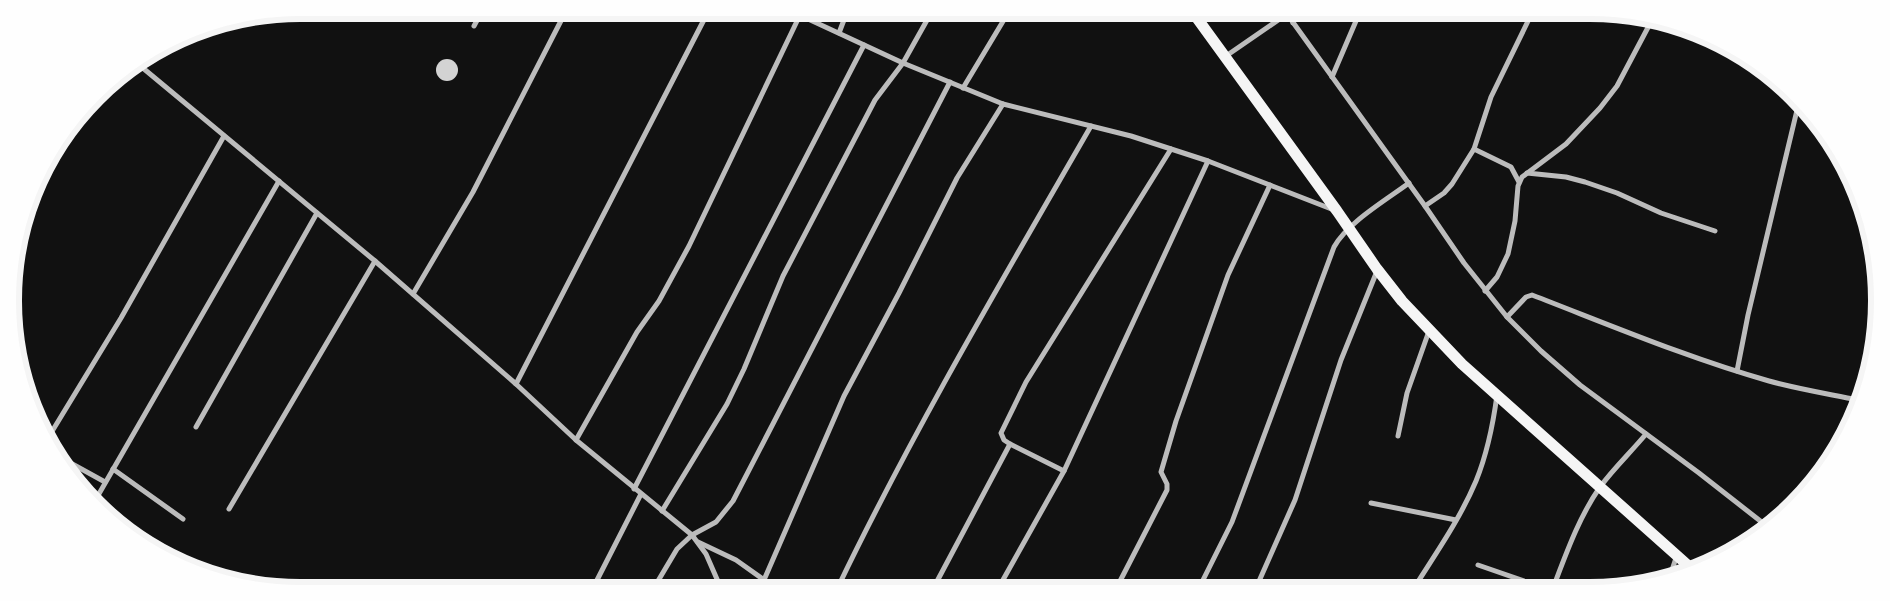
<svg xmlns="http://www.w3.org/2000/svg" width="1890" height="601" viewBox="0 0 1890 601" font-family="Manrope,sans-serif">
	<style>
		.building { fill: #d3d3d3 }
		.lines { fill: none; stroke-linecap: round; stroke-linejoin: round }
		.minor { stroke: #bcbcbc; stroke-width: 5 }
		.primary { stroke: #f5f5f5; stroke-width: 11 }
		.rim { fill: none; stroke: #f5f5f5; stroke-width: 6 }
	</style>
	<rect width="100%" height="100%" fill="#111"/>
	<circle class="building" cx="447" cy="70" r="11"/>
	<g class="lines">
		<g class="minor">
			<path d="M793 12 903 63 1003 104 1131 136 1208 161 1334 210"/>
			<path d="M1287 14 1425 206 1464 263 1507 317 1541 351 1580 385 1699 473 1768 527"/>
			<path d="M1293 23 1297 14"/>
			<path d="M474 26 482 11"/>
			<path d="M839 33 847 12"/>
			<path d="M1226 56 1287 14"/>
			<path d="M138 64 375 261 516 384 576 440 692 535 706 554 720 586"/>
			<path d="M1332 77 1359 14"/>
			<path d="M963 88 1008 13"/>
			<path d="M1474 149 1511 167 1519 182"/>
			<path d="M1527 173 1566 177 1585 182 1617 193 1661 213 1715 231"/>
			<path d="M1425 206 1444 193 1452 184 1474 149 1491 97 1531 15"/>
			<path d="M1873 271 1874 267"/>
			<path d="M1485 291 1497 277 1508 254 1515 221 1518 186 1522 177 1566 144 1600 108 1617 86 1653 18"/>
			<path d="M413 294 473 192 566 11"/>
			<path d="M1507 317 1526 297 1532 295C1610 325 1688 358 1769 381 1798 389 1829 394 1858 400"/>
			<path d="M1737 371 1748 315 1798 106"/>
			<path d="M516 384 708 12"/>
			<path d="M196 427 317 213"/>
			<path d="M1398 436 1407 393 1429 331"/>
			<path d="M48 438 121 318 224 136"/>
			<path d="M576 440 637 332 659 301 689 246 800 15"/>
			<path d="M56 455 105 482"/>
			<path d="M113 469 183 519"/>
			<path d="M1064 471 1010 444 1004 440 1001 433 1026 382 1171 149"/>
			<path d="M634 489 864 45"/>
			<path d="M96 499 279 181"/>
			<path d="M1371 503 1456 520"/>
			<path d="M229 509 375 261"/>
			<path d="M662 511 727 404 744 369 783 276 875 100 903 63 931 13"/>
			<path d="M698 542 736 560 774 587"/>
			<path d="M1478 565 1544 588"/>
			<path d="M1670 576 1677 555"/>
			<path d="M594 586 641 494"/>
			<path d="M655 586 677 549 692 535 716 522 733 501 950 82"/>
			<path d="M751 586 764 580 844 396 899 293 957 178 1003 104"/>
			<path d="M838 587C914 429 1004 277 1091 126"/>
			<path d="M934 587 1010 444"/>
			<path d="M999 587 1064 471 1208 161"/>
			<path d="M1117 587 1167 490V484L1161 472 1176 421 1228 275 1270 185"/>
			<path d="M1199 588 1232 522 1334 247C1347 223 1386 200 1409 183"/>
			<path d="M1256 588 1295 500 1341 360 1377 271"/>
			<path d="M1414 588C1436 553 1460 519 1476 481 1487 454 1493 425 1497 395"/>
			<path d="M1553 588C1566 554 1579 517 1600 487 1614 468 1631 452 1646 434"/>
		</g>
		<path class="primary" d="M1194 14 1337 211 1377 269 1402 301 1462 364 1692 569"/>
	</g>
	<path d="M0 0H1890V601H0ZM300 19H1590A281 281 0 0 1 1871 300V301A281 281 0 0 1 1590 582H300A281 281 0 0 1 19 301V300A281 281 0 0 1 300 19Z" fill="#fefefe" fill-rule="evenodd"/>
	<path class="rim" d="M300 19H1590A281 281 0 0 1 1871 300V301A281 281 0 0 1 1590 582H300A281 281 0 0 1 19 301V300A281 281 0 0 1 300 19Z"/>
</svg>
